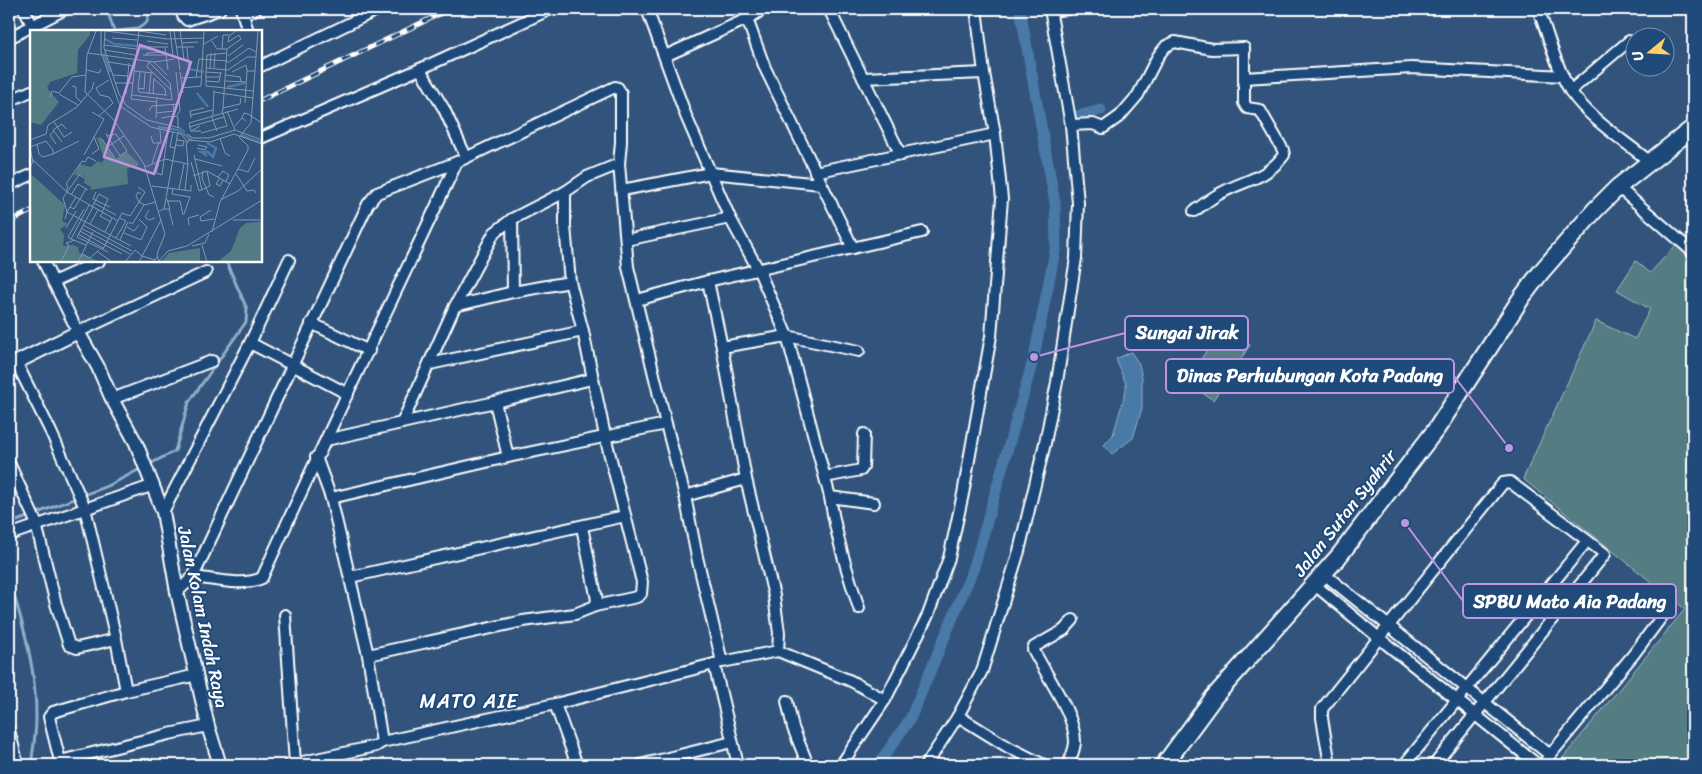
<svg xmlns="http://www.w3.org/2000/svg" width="1702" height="774" viewBox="0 0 1702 774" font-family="Sriracha,sans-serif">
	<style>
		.green { fill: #527b83; stroke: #a8bdc1 }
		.water { fill: #4979a6; stroke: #92afca }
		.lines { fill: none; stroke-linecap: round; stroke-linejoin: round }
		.stream { stroke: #92afca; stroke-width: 3 }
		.canal { stroke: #4979a6; stroke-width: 11 }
		.minor-casing { stroke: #fff; stroke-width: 14 }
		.tertiary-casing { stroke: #fff; stroke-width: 16 }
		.primary-casing { stroke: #fff; stroke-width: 20 }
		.minor { stroke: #1f4a7a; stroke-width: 10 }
		.tertiary { stroke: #1f4a7a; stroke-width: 12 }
		.primary { stroke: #1f4a7a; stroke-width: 16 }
		.rail-casing { stroke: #fff; stroke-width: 5 }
		.rail { stroke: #1f4a7a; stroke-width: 3; stroke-dasharray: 9; stroke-linecap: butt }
		.labels { text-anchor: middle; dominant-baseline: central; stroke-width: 4; stroke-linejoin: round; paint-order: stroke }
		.street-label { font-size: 18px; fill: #fff; stroke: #1f4a7a }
		.quarter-label { font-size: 20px; letter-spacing: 1px; fill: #fff; stroke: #1f4a7a }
		.inset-river { fill: none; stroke: #4979a6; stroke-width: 2.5 }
		.inset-road { fill: none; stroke: #8498b0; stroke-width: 1 }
		.view { fill: #bd96df; fill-opacity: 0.15; stroke: #bd96df; stroke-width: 2.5 }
		.inset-edge { fill: none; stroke: #fff; stroke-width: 2.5 }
		.leader { fill: none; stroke: #bd96df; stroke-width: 2 }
		.callout-dot { fill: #bd96df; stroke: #1f4a7a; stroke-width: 2 }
		.callout { fill: #1f4a7a; stroke: #bd96df; stroke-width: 2 }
		.callout-label { font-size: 19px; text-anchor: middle; font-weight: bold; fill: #fff }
	</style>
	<rect width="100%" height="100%" fill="#32547c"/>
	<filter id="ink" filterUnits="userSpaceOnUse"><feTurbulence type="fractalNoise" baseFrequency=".02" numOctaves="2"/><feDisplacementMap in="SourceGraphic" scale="10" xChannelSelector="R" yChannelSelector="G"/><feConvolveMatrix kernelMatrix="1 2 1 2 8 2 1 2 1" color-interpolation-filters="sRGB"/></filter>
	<g filter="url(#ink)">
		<g class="green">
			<path d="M1676 245 1693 262V328L1687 336 1693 342V765H1557L1685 609 1523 479 1596 321 1635 339 1650 309 1617 290 1636 261 1650 273Z"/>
			<path d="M1222 327 1250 345 1213 400 1186 382Z"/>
		</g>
		<path class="water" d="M1131 352 1139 364 1142 378V408L1133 438 1112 454 1104 445 1113 435 1126 390V384L1116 359Z"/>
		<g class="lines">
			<g class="stream">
				<path d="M107 9 114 31"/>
				<path d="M118 31 137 29 147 22 149 9"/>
				<path d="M148 465 175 451 189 402 246 322 247 309 226 261"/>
				<path d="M9 524 110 485 142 468"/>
				<path d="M9 579C23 623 37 672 36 719 36 734 33 750 31 765"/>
			</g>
			<g class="canal">
				<path d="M1077 116 1101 110"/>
				<path d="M878 765 910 719 974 567 1034 357 1056 246 1055 203 1020 9"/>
			</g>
			<defs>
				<g id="minor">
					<path d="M24 9 33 27"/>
					<path d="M181 9 183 16 187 20 220 9"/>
					<path d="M241 9 248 31"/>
					<path d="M647 9 686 116 730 218 759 271 787 336 859 351"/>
					<path d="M829 9 901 155"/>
					<path d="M1538 9C1548 33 1557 71 1571 92 1590 119 1623 140 1649 161"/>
					<path d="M1051 11 1068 9"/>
					<path d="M243 15 256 9"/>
					<path d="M747 19 764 9"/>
					<path d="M9 38 65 9"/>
					<path d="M665 56 747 19 765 68 853 248"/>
					<path d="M261 66 379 9"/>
					<path d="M420 69 444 109 466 157"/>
					<path d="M863 78 984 73"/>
					<path d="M1244 78 1412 68 1563 76"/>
					<path d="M1570 91 1629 41"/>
					<path d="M9 101 31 91"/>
					<path d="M1071 125 1093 124 1103 128 1120 116 1138 95 1158 56 1166 46 1175 42 1212 49 1244 48V103L1247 108 1260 110 1283 150 1284 155C1265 180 1246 179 1221 193 1211 198 1203 205 1194 211"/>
					<path d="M261 138 420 69 551 9"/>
					<path d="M815 172 995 134"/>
					<path d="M9 185 31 175"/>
					<path d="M1618 187 1693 252"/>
					<path d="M622 190 711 173 821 184"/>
					<path d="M565 192V226L570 282 583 331 605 436 642 582 641 594 637 597 595 606"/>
					<path d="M512 219 513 292"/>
					<path d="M626 240 730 218"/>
					<path d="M43 261 78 332 206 272"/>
					<path d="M53 282 99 261"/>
					<path d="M637 300 708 281 922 232"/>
					<path d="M455 306 513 292 570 282"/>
					<path d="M311 323 369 351"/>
					<path d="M250 343 348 394"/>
					<path d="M722 347 787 336 830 497"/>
					<path d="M16 362 51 432 85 508 116 639 126 691"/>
					<path d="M430 364 583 331"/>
					<path d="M112 399 212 361"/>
					<path d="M495 402 508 457"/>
					<path d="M402 423 455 306 494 233 512 219 565 192 587 177 619 164"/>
					<path d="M326 440 495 402 592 379"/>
					<path d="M316 457 331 498 368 655 382 742"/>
					<path d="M9 463 35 520 56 604 69 645 77 648 116 639"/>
					<path d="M825 477 861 470 863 467 864 434"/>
					<path d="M685 496 746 479"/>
					<path d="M331 498 508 457 666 424"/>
					<path d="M163 512 250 343 289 260"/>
					<path d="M9 535 154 485"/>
					<path d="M1324 574 1550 755"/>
					<path d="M193 577C213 579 244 587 262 578 325 438 392 301 457 162"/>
					<path d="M350 577 625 516"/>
					<path d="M1315 585 1379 638 1538 765"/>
					<path d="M177 592 193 577C252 453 309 328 368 204L377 193 457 162 615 87 618 88 621 93V142L619 164 628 267 666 424 685 496 697 557 722 662"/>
					<path d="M859 608C847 571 836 536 830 497L874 503"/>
					<path d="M285 615 295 764"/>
					<path d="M778 651 851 681 885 700"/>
					<path d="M368 655 523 621 575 614 595 606 597 600 595 590 582 527"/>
					<path d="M714 664 738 765"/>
					<path d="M787 701 793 728 808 765"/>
					<path d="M555 704 577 765"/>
					<path d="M958 716 1008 747 1044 765"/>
					<path d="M9 730 18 765"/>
					<path d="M60 761 49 717 53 712 126 691 197 675"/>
					<path d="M61 765 60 761 169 734 208 726"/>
					<path d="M289 765 376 746 382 742 555 704 722 662 778 651 779 633 774 596 746 479 722 347 708 281"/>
					<path d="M640 765 732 742"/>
					<path d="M841 765 885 700 928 615 949 558 963 494 991 336 1002 199 995 134 984 73 976 9"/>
					<path d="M926 765 958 716 982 671 1019 551 1045 443 1057 382 1076 258 1078 203 1071 125 1050 9"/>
					<path d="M1068 765C1071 758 1074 751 1075 743 1076 715 1045 674 1033 649L1034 647 1064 630 1073 620"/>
					<path d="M1330 765 1322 718V709L1503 483 1510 482 1605 554 1434 765"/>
					<path d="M1404 765 1587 541"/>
					<path d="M1543 765 1550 755 1633 655 1666 611"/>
				</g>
				<path id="tertiary" d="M9 366 78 332 98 367 112 399 136 443 163 512 177 592 208 726 220 765"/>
				<path id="primary" d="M1164 765 1214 697 1339 556 1437 428 1522 297 1541 272 1595 210 1618 187 1693 128"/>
			</defs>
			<use href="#minor" class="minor-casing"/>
			<use href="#tertiary" class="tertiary-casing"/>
			<use href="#primary" class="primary-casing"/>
			<use href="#minor" class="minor"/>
			<use href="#tertiary" class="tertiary"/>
			<use href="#primary" class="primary"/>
			<defs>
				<g id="rail">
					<path d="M261 100 450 9"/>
					<path d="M9 222 31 211"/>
				</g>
			</defs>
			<use href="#rail" class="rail-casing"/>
			<use href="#rail" class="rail"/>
		</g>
	</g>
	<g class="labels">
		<g class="street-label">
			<text transform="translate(1345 513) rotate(-52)">Jalan Sutan Syahrir</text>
			<text transform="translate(203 617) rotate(78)">Jalan Kolam Indah Raya</text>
		</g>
		<g class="quarter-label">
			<text x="469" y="701">MATO AIE</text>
		</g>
	</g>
	<g transform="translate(30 30)">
		<rect width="232" height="232" fill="#32547c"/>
		<path d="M0 1H60V5L48 20 47 43 20 52 17 58 29 72 11 95 0 92ZM71 107 85 129 97 122 109 134 105 139 103 136 97 139 98 154 60 160 61 157 54 153 55 146 44 145 50 134 61 137 68 131 72 133 74 129 67 108ZM0 143 35 175 32 191 38 194 30 199 34 205 33 216 43 215 48 217 49 223 71 232H0ZM228 192H232V232H187L201 221 210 198 216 193ZM170 218V232H131L139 223Z" fill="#527b83"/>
		<path class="inset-river" d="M75 9 84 14 107 16M111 18 126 20M74 24 80 42M159 39 174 42M197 57 215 53M167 63 178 77M128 97 148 100 162 110M211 105 232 113M177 126 171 122H178L183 127 186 118 177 113"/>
		<path class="inset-road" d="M66 1 57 25 55 62 83 89 114 134 135 204 127 224 129 232M71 1V22L90 76 121 97 151 104 156 110 158 135M75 1 74 18 89 64 96 75 117 90 150 98 155 102M76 1 137 9 174 8M109 1 101 69 127 72M109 1 136 5M140 1 143 26M144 1 150 40M82 8 107 10M117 11 138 14M182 11 187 19H197L211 9 209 5 198 12 199 6 206 1M152 13 168 12M174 14 188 6M74 15 106 19M109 17H138M135 17 138 40M147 17H164M192 19 193 5H199M75 20 105 25M58 23 124 32 144 29M113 25H137M116 26 117 23 136 22M198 26 213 15M148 29H154L150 1M79 32 104 36M119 32 117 37 140 59M124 32 137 45M198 33 219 18 226 22M176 38 198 40 217 27H226M180 38 181 23M184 38 185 23M57 40 69 43 71 39M104 41 123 43M110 42 108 58 114 59M146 42 150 80 147 86M150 42 153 63M176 42V56L223 61M202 42 216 35 217 41H225M191 43 176 42 177 25 197 23M83 45 98 46M196 45 210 47 211 52M166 47 169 29 198 31M176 47H190L191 42M151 48 171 47M155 48 159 43 157 17M124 49 135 59 136 66M176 51 189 52 190 47M195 51 216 52M85 53H103M42 56 46 57V67L51 72M171 56 174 1M108 58 109 62 136 65M152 58 171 56M114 59 115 43M184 62 223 68M123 63 124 48M29 64 48 75M96 64 99 33M119 64 121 43M102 65 142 70 140 53 118 31M20 67 22 61 29 63 42 47 56 45M215 73 217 41M193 78 197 19M119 81 122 76 149 74M197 81 205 100M126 83 144 81 143 74M192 83 193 78 210 74 211 68M161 85 183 80M181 85 187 101M183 85 184 60M69 86 83 73 79 67 70 65 66 58 79 50M143 86 148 87V98M126 88 127 67M131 88 143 86 141 93M161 88 160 81 174 78M212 88 214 83 218 84 232 93M24 92 34 107 42 102M170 96 161 101H171M205 96 212 88 216 91M159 97 194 87M24 101 20 105 26 114M161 101 159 93 208 79M143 102 140 117 146 118M76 103 77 106 90 126 97 121 86 104 77 106M171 103 197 96 193 83M157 104 163 108H179L205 100 232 110M121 106 123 113H131L130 100M190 108 195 123 200 126M72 109 85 128M0 110 16 104 18 95 47 77 62 59 64 52M32 112 23 100 32 94 36 99M158 113V110L180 112 204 104 232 114M7 114 9 124 13 127 23 124V120M146 115 153 116 154 111 147 110M0 117 16 111 23 120M77 117 94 106M0 118 3 132 0 137M167 118 175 120 177 117 168 115M23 124 49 111M62 124 69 119 64 107M54 125 74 89 62 82M164 125 172 160M2 129 37 162 88 191M165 129 192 136M161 132 169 161 180 156 177 141M122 133 129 112M129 133 126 143 132 145 138 101M115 137 135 129 158 134 155 160M208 139 218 142 225 128M173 141 172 148 179 165 184 167M206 144 217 161 224 160 226 163M163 146 177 141 200 154M188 147 193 141 199 145 196 151M190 148 186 154 190 156 193 150M122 156 161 161V155M108 157 115 162 109 172 106 166 108 162 111 164M143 158 142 164 160 167 154 184M149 159 154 134M36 161 38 157 36 154 52 131 55 132 58 127 66 131M66 162 63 169 80 177M41 165 48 154 58 160M46 167 37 182 101 216M192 169 208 161 232 139M138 171H150L153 185M64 173 86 185M40 177 44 179 56 159M62 177 69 164 78 169 72 182M63 177 47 207 78 222M134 179H140L137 169M139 179 143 195M119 180 115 187 119 190 125 188M181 180 170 187 171 191 184 189M129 181 134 179 148 102M73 183 70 186 81 192M35 189 37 182 33 168 49 145 55 148M203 190H232M99 193H103L114 175M60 194 68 180M53 195 102 221M159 195 158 188 169 185M97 197 104 201 109 195M36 198 46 181M51 198 100 224M50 201 75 215M75 202 82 188M182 202 190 172 218 120V116L209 107 221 93 228 1M94 203 111 210 117 197 109 189M48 204 73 218M86 208 96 191 90 188M41 209 38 207 54 179M90 210 98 192M56 215 41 209 59 175M75 215 92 224M172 215 177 232M162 216 175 213 179 204M73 219 92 183 100 186 109 172 115 175 126 172M68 222 82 232M52 224 60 228 69 220M31 232 39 215 36 213 45 210M48 232 63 202M95 232 105 220 112 226 125 230 127 227M109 232 131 190M128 232 138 221 157 216 232 170"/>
		<path class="view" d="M110 15 161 32 124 144 74 127Z"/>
		<rect width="232" height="232" class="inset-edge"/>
	</g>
	<path class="leader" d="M1034 357L1125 333M1509 448L1454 376M1405 523L1463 601"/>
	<g class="callout-dot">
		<circle cx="1034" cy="357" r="5"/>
		<circle cx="1509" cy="448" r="5"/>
		<circle cx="1405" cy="523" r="5"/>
	</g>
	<g class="callout">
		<rect x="1125" y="316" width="123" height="34" rx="5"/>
		<rect x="1166" y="359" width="288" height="34" rx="5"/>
		<rect x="1463" y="584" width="213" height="34" rx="5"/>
	</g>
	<g class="callout-label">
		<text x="1187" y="339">Sungai Jirak</text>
		<text x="1310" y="382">Dinas Perhubungan Kota Padang</text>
		<text x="1570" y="608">SPBU Mato Aia Padang</text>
	</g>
	<rect width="1702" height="774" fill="none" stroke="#1f4a7a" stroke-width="30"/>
	<rect x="15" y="15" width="1672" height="744" fill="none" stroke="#fff" stroke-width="2" filter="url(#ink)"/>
	<g transform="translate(1650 52) rotate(252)"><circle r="24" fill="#1f4a7a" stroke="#7992af"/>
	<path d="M0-4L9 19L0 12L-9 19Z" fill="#ffd166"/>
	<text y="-8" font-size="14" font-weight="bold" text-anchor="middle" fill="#ffffff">U</text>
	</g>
</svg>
